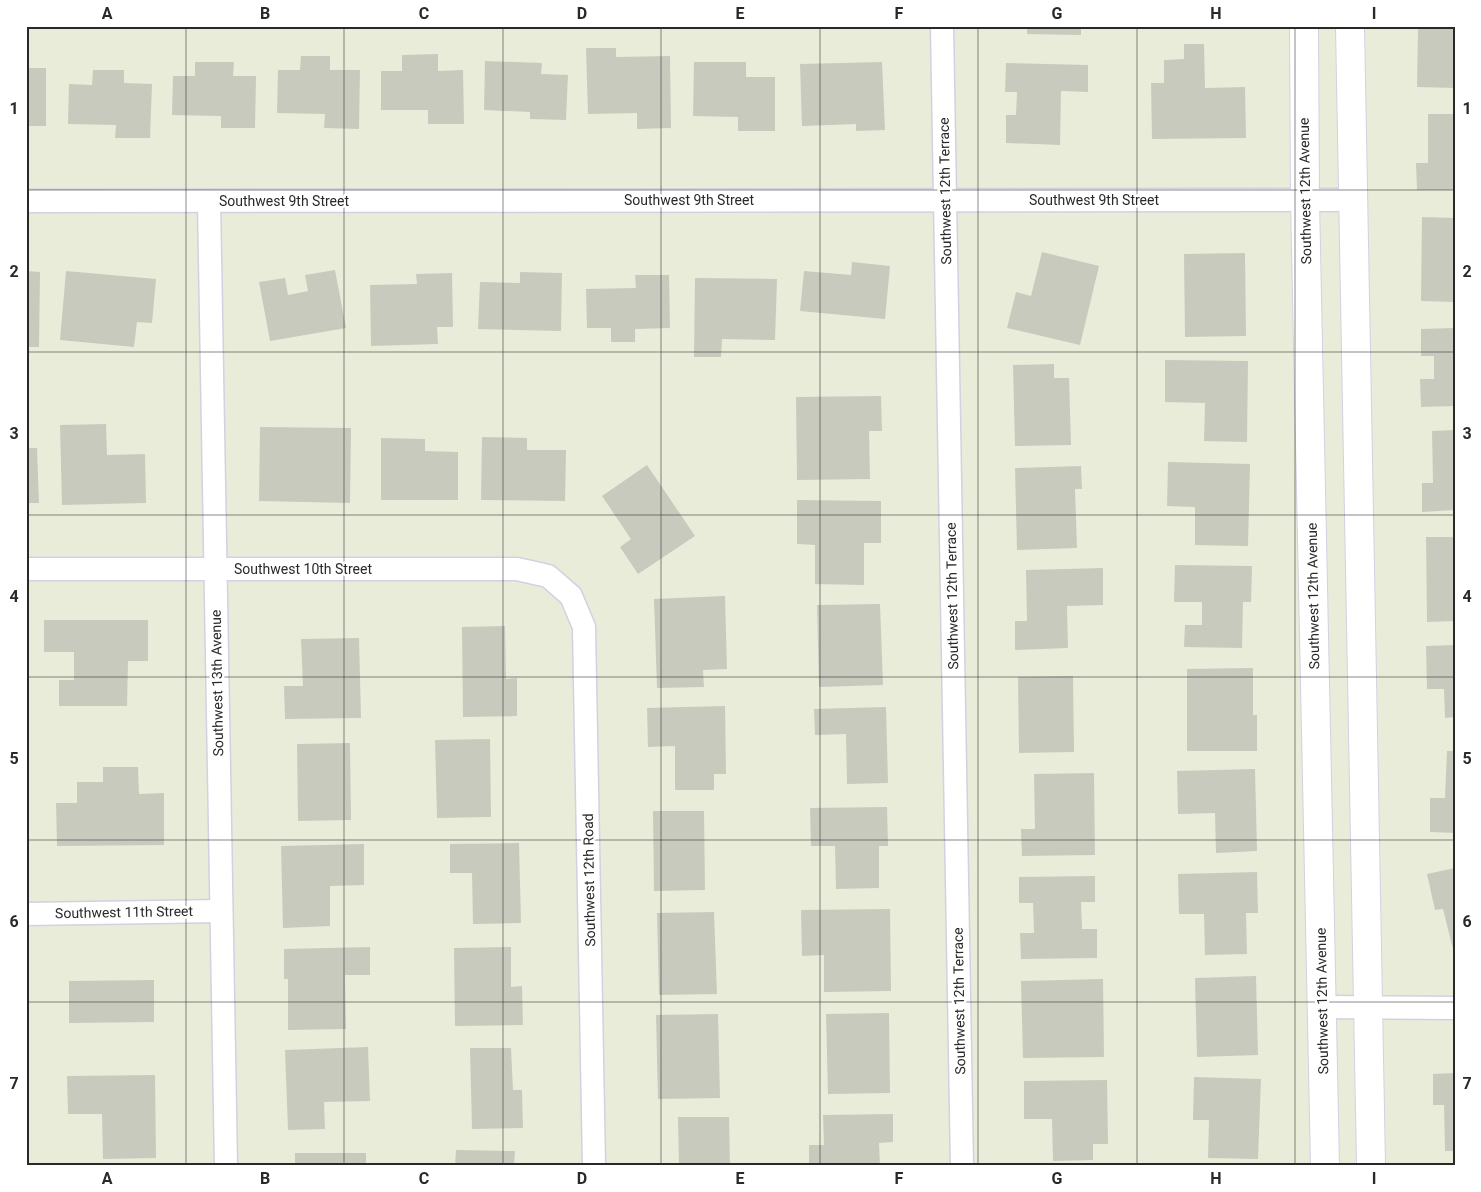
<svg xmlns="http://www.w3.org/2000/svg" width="1481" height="1192" viewBox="0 0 1481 1192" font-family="Roboto,sans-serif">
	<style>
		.building { fill: #c8cabd }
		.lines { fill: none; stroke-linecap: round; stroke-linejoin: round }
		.street-casing { stroke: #d5cfe2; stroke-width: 25 }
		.secondary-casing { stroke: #d5cfe2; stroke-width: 30 }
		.street { stroke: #fff; stroke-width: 22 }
		.secondary { stroke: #fff; stroke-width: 28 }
		.grid { fill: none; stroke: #292929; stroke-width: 1; stroke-opacity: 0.55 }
		.labels { text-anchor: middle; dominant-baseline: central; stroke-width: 5; stroke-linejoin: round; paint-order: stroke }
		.street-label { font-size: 14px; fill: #292929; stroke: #fff }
		.neatline { fill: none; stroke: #292929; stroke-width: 2 }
		.grid-label { font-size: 16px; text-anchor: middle; font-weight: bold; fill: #292929 }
	</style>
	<rect width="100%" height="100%" fill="#eaecda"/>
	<g class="building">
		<path d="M1027 26H1081V35L1027 34Z"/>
		<path d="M1418 26H1455V88L1417 87Z"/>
		<path d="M1184 44H1204L1205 88 1245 87 1246 138 1152 139 1151 83H1164V60L1184 59Z"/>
		<path d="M586 48H616V57L670 56 671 128 637 129V113L588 114Z"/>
		<path d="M438 54V71L463 70 464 124H428V110H381V71H402V55Z"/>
		<path d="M301 56H330V70H360L359 129 324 128 325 114 277 113 278 70H300Z"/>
		<path d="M485 61 542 63 541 74 568 75 566 120 530 119V112L484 110Z"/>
		<path d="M195 62H234L233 76H256L255 128H221V116L172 115 173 76H195Z"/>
		<path d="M694 62H746V77H775V131H738V117L693 116Z"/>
		<path d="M882 62 885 130 856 131V124L802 126 800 64Z"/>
		<path d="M1006 63 1088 65V92L1061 91 1060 145 1006 143V115H1016L1017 92H1005Z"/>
		<rect x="26" y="68" width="20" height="58"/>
		<path d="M93 70H124V83L152 84 150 138H115L116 125 68 124 69 84 92 85Z"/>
		<path d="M1428 114H1455V190H1417L1416 163H1428Z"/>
		<path d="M1422 217 1455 218V302L1421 301Z"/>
		<path d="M1042 252 1099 266 1080 345 1007 328 1016 292 1031 296Z"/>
		<path d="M1245 253 1246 336 1185 337 1184 254Z"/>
		<path d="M852 262 890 266 885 319 800 311 804 271 851 275Z"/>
		<path d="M335 270 346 328 270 341 259 282 285 278 288 295 308 291 305 275Z"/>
		<path d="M26 271 40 272 39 347H26Z"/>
		<path d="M66 271 156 279 152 323 137 322 134 347 60 340Z"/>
		<path d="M520 272 562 273 561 331 478 329 480 282 520 283Z"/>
		<path d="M452 273 453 327H437L438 344 371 346 370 285 417 284 416 274Z"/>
		<path d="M635 275H669L670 328 635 329V342H611V328H587L586 289 636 288Z"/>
		<path d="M695 278 777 279 775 340 722 339 721 357H694Z"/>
		<path d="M1455 328V406L1421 407 1420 379H1434V356H1421V329Z"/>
		<path d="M1165 360 1248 361 1247 442 1204 441 1205 403 1165 402Z"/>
		<path d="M1054 364V378H1069L1071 445 1015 446 1013 365Z"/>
		<path d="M881 396 882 431H869L870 479 797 480 796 397Z"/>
		<path d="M106 424 107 455 145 454 146 503 62 505 60 425Z"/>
		<path d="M260 427 351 428 350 503 259 501Z"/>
		<path d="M1455 430V510L1422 512V483H1433L1432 431Z"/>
		<path d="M482 437 527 438V450H566L565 501 481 500Z"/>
		<path d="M381 438 425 439V451L458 452V500H381Z"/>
		<path d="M26 448H37L39 503H26Z"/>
		<path d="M1168 462 1250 464 1248 546 1195 545V507L1167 506Z"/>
		<path d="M647 465 695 536 638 574 620 547 631 539 602 496Z"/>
		<path d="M1081 466 1082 489H1075L1077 548 1017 550 1015 468Z"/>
		<path d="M797 500 881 501V543H864V585L815 584V545L797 544Z"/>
		<path d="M1426 537H1455V621L1427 622Z"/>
		<path d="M1175 565 1252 566 1251 602H1243L1242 648 1184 647 1185 625H1202V602H1174Z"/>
		<path d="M1103 568V605L1067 606 1068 648 1015 650V621H1027L1026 570Z"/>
		<path d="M725 596 727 669 703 670 704 687 657 688 654 599Z"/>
		<path d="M880 604 883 685 819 687 817 605Z"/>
		<path d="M44 620H148V661H128L127 706H59V680H74V652H44Z"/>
		<path d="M505 626 506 679 517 678V716L463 717 462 627Z"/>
		<path d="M359 638 361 718 285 719 284 686H303L301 639Z"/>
		<path d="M1455 645V717L1445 718 1444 689H1427L1426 646Z"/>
		<path d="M1253 668V715H1257V751H1187V669Z"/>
		<path d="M1073 676 1074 752 1019 753 1018 677Z"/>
		<path d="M725 706 726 774H714V790H675V746L648 747 647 708Z"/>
		<path d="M886 707 888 783 847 784 846 734 815 735 814 709Z"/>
		<path d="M490 739 491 817 437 818 435 740Z"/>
		<path d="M350 743 351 820 298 821 297 744Z"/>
		<path d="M1447 751H1455V833L1430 832V798H1445Z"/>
		<path d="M103 767H138L139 794 164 793V845L57 846 56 803H77V782H103Z"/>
		<path d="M1255 769 1257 851 1216 853 1215 813 1178 814 1177 771Z"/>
		<path d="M1094 773 1095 855 1022 856 1021 829H1035L1034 774Z"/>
		<path d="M887 807 888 846H879V888L836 889 835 846H811L810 808Z"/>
		<path d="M653 811H704L705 890 654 891Z"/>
		<path d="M519 843 521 923 473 924 472 873H450V844Z"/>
		<path d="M364 844V885L330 886V926L283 928 281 846Z"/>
		<path d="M1455 868V949H1453L1443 909 1435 910 1427 874Z"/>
		<path d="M1257 872 1258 913H1246L1247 954 1205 955 1204 914H1179L1178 874Z"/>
		<path d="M1095 876V902H1081L1082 929H1097V958L1021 959 1020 933H1034L1033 903H1019V877Z"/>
		<path d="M890 909 891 991 824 992V955L802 956 801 910Z"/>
		<path d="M714 912 717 994 659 995 657 913Z"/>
		<path d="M370 947V975H345L346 1029 288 1030V979H284V949Z"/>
		<path d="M511 947V987L522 986 523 1025 455 1026 454 948Z"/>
		<path d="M1256 976 1258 1055 1197 1057 1195 978Z"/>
		<path d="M1103 979 1104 1057 1023 1058 1021 981Z"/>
		<path d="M154 980V1022L69 1023V981Z"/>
		<path d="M889 1013 890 1093 828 1094 826 1014Z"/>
		<path d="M718 1014 720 1098 658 1099 656 1015Z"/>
		<path d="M368 1047 370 1101 324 1102 325 1129 288 1130 285 1050Z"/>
		<path d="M470 1048H511L513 1090H522L523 1128 472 1129Z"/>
		<path d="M1455 1073V1151H1445L1444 1105H1433V1074Z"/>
		<path d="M155 1075 156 1158 103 1159 102 1114H68L67 1076Z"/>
		<path d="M1194 1077 1261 1079 1258 1159 1208 1158 1209 1120H1193Z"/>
		<path d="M1107 1080 1108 1144H1093V1160L1053 1161 1052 1119H1024V1081Z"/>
		<path d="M893 1114V1142L879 1143 880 1166H809V1145H824L823 1115Z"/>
		<path d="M678 1117H729L730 1166H679Z"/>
		<path d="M456 1150 515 1151 514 1166H455Z"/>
		<rect x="295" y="1153" width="71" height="13"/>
	</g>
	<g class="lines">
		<defs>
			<g id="street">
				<path d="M942 26 962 1166"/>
				<path d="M26 201 1352 200"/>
				<path d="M209 201 226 1166"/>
				<path d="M26 569H517L548 576 571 596 584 627 594 1166"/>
				<path d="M26 914 221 911"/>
				<path d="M1322 1007 1455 1008"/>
			</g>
			<g id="secondary">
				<path d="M1304 26 1305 200 1325 1166"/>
				<path d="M1350 26 1371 1166"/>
			</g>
		</defs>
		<use href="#street" class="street-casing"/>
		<use href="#secondary" class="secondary-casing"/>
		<use href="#street" class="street"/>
		<use href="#secondary" class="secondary"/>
	</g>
	<path class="grid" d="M186 26V1166M344 26V1166M503 26V1166M661 26V1166M820 26V1166M978 26V1166M1137 26V1166M1295 26V1166M26 190H1455M26 352H1455M26 515H1455M26 677H1455M26 840H1455M26 1002H1455"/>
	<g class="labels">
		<g class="street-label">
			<text transform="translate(945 191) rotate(-91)">Southwest 12th Terrace</text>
			<text transform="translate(1305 191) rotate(-91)">Southwest 12th Avenue</text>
			<text x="689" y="200">Southwest 9th Street</text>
			<text x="1094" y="200">Southwest 9th Street</text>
			<text x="284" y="201">Southwest 9th Street</text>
			<text x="303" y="569">Southwest 10th Street</text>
			<text transform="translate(952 596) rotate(-91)">Southwest 12th Terrace</text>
			<text transform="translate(1313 596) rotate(-91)">Southwest 12th Avenue</text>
			<text transform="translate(217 683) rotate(-91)">Southwest 13th Avenue</text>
			<text transform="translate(589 880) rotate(-91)">Southwest 12th Road</text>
			<text transform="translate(124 912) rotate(-1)">Southwest 11th Street</text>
			<text transform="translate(959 1001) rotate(-91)">Southwest 12th Terrace</text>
			<text transform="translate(1322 1001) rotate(-91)">Southwest 12th Avenue</text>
		</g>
	</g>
	<rect width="1481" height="1192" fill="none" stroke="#ffffff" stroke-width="55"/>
	<rect x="28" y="28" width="1426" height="1136" class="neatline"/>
	<g class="grid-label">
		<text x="107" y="19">A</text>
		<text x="265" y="19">B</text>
		<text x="424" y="19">C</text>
		<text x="582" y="19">D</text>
		<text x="740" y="19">E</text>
		<text x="899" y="19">F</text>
		<text x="1057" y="19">G</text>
		<text x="1216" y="19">H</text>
		<text x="1374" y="19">I</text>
		<text x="14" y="114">1</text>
		<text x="1467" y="114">1</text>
		<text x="14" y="277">2</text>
		<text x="1467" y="277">2</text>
		<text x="14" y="439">3</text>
		<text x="1467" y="439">3</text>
		<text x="14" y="602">4</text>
		<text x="1467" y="602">4</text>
		<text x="14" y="764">5</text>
		<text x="1467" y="764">5</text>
		<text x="14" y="927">6</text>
		<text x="1467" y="927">6</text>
		<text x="14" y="1089">7</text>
		<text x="1467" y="1089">7</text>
		<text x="107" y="1184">A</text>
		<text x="265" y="1184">B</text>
		<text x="424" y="1184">C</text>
		<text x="582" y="1184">D</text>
		<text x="740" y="1184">E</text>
		<text x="899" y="1184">F</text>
		<text x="1057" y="1184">G</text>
		<text x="1216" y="1184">H</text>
		<text x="1374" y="1184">I</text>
	</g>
</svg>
